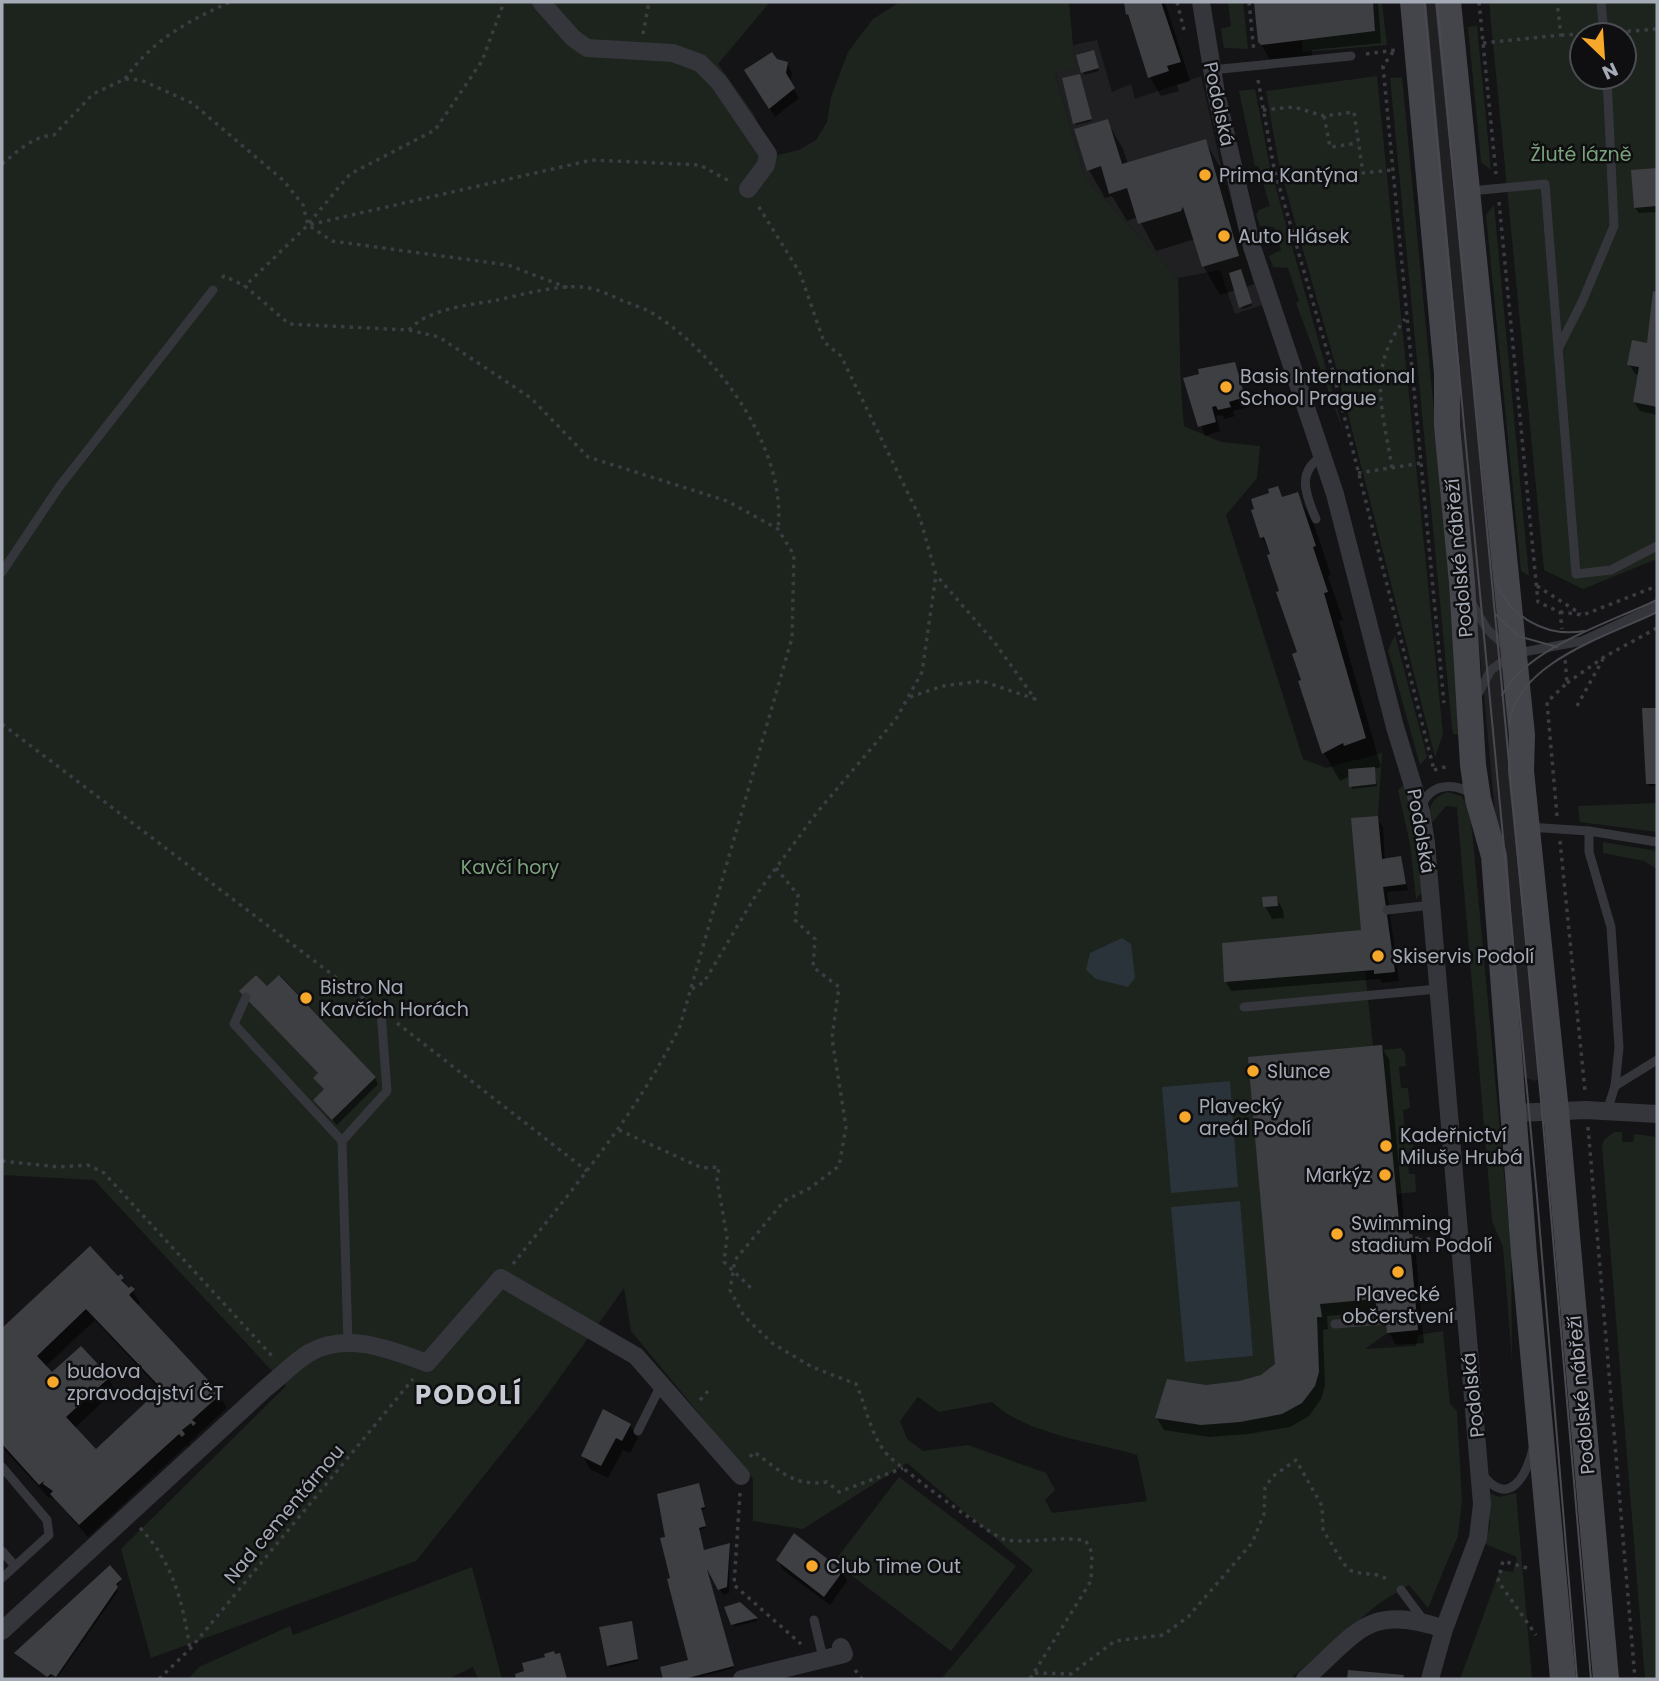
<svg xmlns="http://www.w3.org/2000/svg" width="1659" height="1681" viewBox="0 0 1659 1681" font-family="Poppins,sans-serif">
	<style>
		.built { fill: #202023 }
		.green { fill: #1c241d; fill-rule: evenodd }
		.water { fill: #2a333a }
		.shadow { fill: #0007; fill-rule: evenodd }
		.building { fill: #3e3f43; fill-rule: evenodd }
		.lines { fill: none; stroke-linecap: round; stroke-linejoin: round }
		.path { stroke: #3b3d42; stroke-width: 3.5; stroke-dasharray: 3.5 5; stroke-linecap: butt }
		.lane { stroke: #35363b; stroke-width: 9 }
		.street { stroke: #35363b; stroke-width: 18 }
		.secondary { stroke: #43454b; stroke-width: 26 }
		.tram { stroke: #484a50; stroke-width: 2 }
		.poi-dot { fill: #f7a82b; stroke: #0f0f11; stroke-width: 2.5 }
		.labels { text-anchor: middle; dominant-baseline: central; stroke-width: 5; stroke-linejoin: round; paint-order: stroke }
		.street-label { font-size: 19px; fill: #a5abb6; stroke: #0f0f11 }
		.park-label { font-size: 19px; fill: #7ba27c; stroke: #0f0f11 }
		.poi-label { font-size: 19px; fill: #a5abb6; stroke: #0f0f11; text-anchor: start }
		.district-label { font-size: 26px; font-weight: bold; letter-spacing: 2px; fill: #c6cad2; stroke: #0f0f11 }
	</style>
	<rect width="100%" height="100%" fill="#141416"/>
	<g class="built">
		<path d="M1418 2H1442L1541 1077 1535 1081 1522 1076 1512 990Z"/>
		<path d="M1097 40 1112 92 1131 84 1135 99 1201 76 1228 197 1262 305 1235 314 1220 270 1178 278 1085 178 1055 72 1074 67 1073 45Z"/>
	</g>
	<g class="green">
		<path d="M2 2H770L718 64 753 113 774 156 799 150 816 140 827 122 831 97 848 52 873 19 900 2H1069L1075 67 1055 73 1085 178 1178 278C1180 328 1179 376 1184 426L1221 442 1260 446 1257 478 1226 515 1303 759 1326 768 1382 753 1378 816 1382 859 1401 856 1406 884 1384 887 1395 972 1374 974V970L1365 971 1373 1046 1382 1045 1383 1050 1401 1048 1405 1053 1406 1066 1399 1067 1401 1088H1408L1410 1108 1403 1110 1405 1131H1412L1414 1152 1407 1153 1409 1174H1415L1416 1192 1396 1194 1400 1231H1409L1418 1330 1387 1333 1365 1349 1416 1346 1418 1335 1443 1331 1450 1404 1457 1411 1462 1500 1458 1536 1428 1608 1409 1585 1378 1604 1290 1679H941L1033 1570 907 1463 803 1529 753 1521V1479L631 1331 624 1288 538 1408 416 1561 151 1658 121 1549 286 1386 94 1180 2 1175ZM256 975 267 986 280 975 376 1077 333 1120 313 1100 324 1089 318 1073 240 991ZM918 1397 939 1412 992 1402C1025 1434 1093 1442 1137 1455L1147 1501 1052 1513 1045 1500 1055 1490 1046 1473 968 1445 923 1451 907 1439 900 1421Z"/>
		<path d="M1228 2H1243L1248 49 1224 48 1221 29 1231 26Z"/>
		<path d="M1373 2H1382L1387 45 1303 52 1302 38 1375 31Z"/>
		<path d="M1489 2H1657V559L1583 589 1544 570ZM1582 35H1624V77H1582Z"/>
		<path d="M1477 26 1491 170 1481 162 1468 27Z"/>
		<path d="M1377 76 1443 734 1435 757 1336 367 1279 165 1266 91Z"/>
		<path d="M1402 77 1465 735 1453 734 1452 728 1390 78Z"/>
		<path d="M1255 89 1270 167 1344 433 1296 303 1299 301 1288 268 1273 267 1269 256 1281 250 1274 227 1260 226 1256 215 1259 210 1270 206 1258 166H1255L1239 91Z"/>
		<path d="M1494 205 1529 576 1521 571 1486 215Z"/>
		<path d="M1395 635 1427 757 1420 765 1388 650Z"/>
		<path d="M1405 784 1415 823 1422 892 1416 899 1410 844 1398 790Z"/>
		<path d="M1447 792 1461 796 1470 809 1511 1249 1512 1360 1503 1247 1492 1221 1457 807 1446 806 1430 825C1427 809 1431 798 1447 792Z"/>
		<path d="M1657 803V832L1580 822 1578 806Z"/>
		<path d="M1603 842 1657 851V869L1644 861 1603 853Z"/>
		<path d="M1614 1132H1622V1142H1633L1634 1134 1657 1137V1679H1645L1602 1146 1604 1140Z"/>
		<path d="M899 1477 1016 1566 951 1651 834 1562Z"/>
		<path d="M1489 1493 1499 1497 1516 1493 1532 1679H1460L1500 1570 1513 1572 1517 1557 1485 1544 1490 1524Z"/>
		<path d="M472 1567 502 1679H478L473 1667 448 1679H188L199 1667 290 1626 293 1635Z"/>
	</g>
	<g class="water">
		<path d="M1122 938 1131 944 1135 978 1128 987 1096 979 1086 970 1090 953Z"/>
		<path d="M1230 1081 1238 1187 1171 1193 1162 1087Z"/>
		<path d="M1240 1201 1253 1356 1185 1362 1171 1207Z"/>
	</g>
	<g class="shadow">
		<path d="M1126 2H1165L1190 81 1177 85 1179 91 1161 96 1150 77 1128 15Z"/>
		<path d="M1257 2H1378L1381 43 1312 50V57L1272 63 1261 44Z"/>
		<path d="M1095 54 1099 71 1084 75 1078 56Z"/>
		<path d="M776 61 787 63 792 73 790 84 799 98 775 117 752 80Z"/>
		<path d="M1080 78 1092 121 1076 125 1075 123Z"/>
		<path d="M1107 121 1123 149 1128 164 1205 141 1221 169 1254 284 1246 287 1252 306 1242 309 1236 290 1220 295 1204 267 1195 239 1156 251 1138 217 1127 221 1112 196 1105 198 1089 170Z"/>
		<path d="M1657 170V212L1639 213 1635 208 1632 172Z"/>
		<path d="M1654 294H1657V415L1640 411 1634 402 1640 375 1635 374 1629 364 1648 345Z"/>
		<path d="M1234 364 1249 407 1233 411 1235 416 1225 419 1222 415 1216 416 1220 431 1205 436 1185 379Z"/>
		<path d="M1277 488 1283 499 1297 494 1313 522 1331 575 1328 576 1343 620 1339 621 1381 767 1374 769 1377 786 1352 789 1350 776 1340 781 1324 753 1272 555 1262 538 1253 500 1271 494Z"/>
		<path d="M1657 709V786H1649L1644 710Z"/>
		<path d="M1377 818 1383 827 1385 860 1400 858 1408 890 1387 892 1399 981 1382 983 1379 979 1231 991 1226 982 1224 945 1363 932Z"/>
		<path d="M1276 898 1283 910 1284 918 1272 919 1265 906Z"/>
		<path d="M1381 1047 1389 1059 1405 1233H1408L1415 1246 1424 1343 1396 1345 1389 1333 1388 1324 1379 1312 1327 1316 1328 1329 1323 1330 1325 1386 1321 1399 1309 1416 1290 1427 1248 1434 1209 1437 1164 1430 1157 1418 1206 1387 1262 1377 1277 1365Z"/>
		<path d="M315 1078H375L378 1084 337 1125 315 1101 325 1090Z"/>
		<path d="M90 1249 118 1279H122L129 1290 133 1291 140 1303 137 1306 219 1395 227 1408 189 1443 191 1447 187 1445 88 1537 55 1499 48 1497 2 1447V1330ZM95 1320 161 1391 96 1452 74 1429 115 1390 108 1378 52 1374 45 1367Z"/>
		<path d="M630 1425 638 1438 630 1453 623 1450 608 1478 590 1469 583 1456Z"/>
		<path d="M699 1487 705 1509 701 1510 706 1528 699 1530 704 1552 730 1547 729 1593 723 1595 706 1566 734 1668 693 1679H665L662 1669 690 1661 672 1580 667 1538Z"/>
		<path d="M778 1560 842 1572 847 1581 830 1605 783 1570Z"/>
		<path d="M121 1580 116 1587 118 1591 57 1678 52 1675 49 1679 17 1656Z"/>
		<path d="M740 1604 756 1619 757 1621 734 1627Z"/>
		<path d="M632 1625 638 1661 610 1668 609 1665Z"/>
	</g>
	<g class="building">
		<path d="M1124 2H1161L1181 62 1167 66 1169 71 1148 78 1128 14 1126 15Z"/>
		<path d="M1254 2H1373L1375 31 1261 45 1258 42Z"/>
		<path d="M1094 50 1099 68 1081 73 1076 55Z"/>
		<path d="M772 52 777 59 788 62 786 73 795 88 769 109 744 70Z"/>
		<path d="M1080 74 1092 119 1073 124 1062 78Z"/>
		<path d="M1108 119 1122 164 1206 139 1239 256 1202 267 1183 207 1181 211 1138 224 1127 188 1109 194 1101 166 1087 171 1074 129Z"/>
		<path d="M1657 168V206L1634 208 1631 170Z"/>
		<path d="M1241 269 1252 303 1239 308 1229 273Z"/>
		<path d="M1653 291 1657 292V407L1633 402 1639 367 1627 365 1632 340 1647 343Z"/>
		<path d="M1235 362 1245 397 1229 402 1231 407 1218 410 1216 406 1212 407 1216 422 1198 427 1183 378 1199 374 1198 369Z"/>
		<path d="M1278 486 1282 497 1298 492 1316 546 1313 547 1328 592 1324 593 1366 738 1344 746 1343 743 1322 754 1298 681 1301 680 1292 654 1297 652 1276 592 1279 591 1267 555 1270 554 1264 537 1260 538 1251 510 1254 509 1251 499 1269 493 1268 489Z"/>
		<path d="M1642 708H1657V784H1646Z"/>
		<path d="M1375 767 1376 784 1349 787 1348 769Z"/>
		<path d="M1378 816 1382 859 1401 856 1406 884 1383 887 1395 972 1374 974V970L1224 982 1222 943 1361 930 1351 818Z"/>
		<path d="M1277 896 1278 906 1263 907 1262 897Z"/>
		<path d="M256 975 267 986 279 975 376 1077 332 1120 313 1100 324 1089 313 1078 318 1073 239 991Z"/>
		<path d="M1382 1045 1400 1231H1409L1418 1330 1387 1333 1385 1311H1377L1375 1299 1320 1304 1322 1317H1317L1319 1372 1315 1386 1302 1403 1282 1414 1240 1422 1201 1425 1155 1418 1167 1379 1206 1385 1239 1381 1261 1375 1275 1364 1248 1057Z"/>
		<path d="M90 1246 118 1276 121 1274 124 1278 121 1280 129 1288 131 1286 135 1289 129 1295 221 1394 192 1420 196 1423 193 1426 191 1423 182 1430 185 1434 182 1437 179 1434 79 1525 50 1494 53 1491 43 1484 44 1481 39 1485 2 1444V1328ZM86 1309 161 1388 96 1449 66 1417 110 1377 81 1346 52 1372 37 1356Z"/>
		<path d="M603 1409 631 1424 622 1441 616 1438 601 1466 581 1456Z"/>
		<path d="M699 1483 705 1507 701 1508 706 1526 699 1528 704 1550 730 1543 727 1587 718 1590 707 1569 734 1666 684 1679H663L660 1667 688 1660 667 1579 670 1578 660 1538 665 1537 657 1494Z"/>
		<path d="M794 1533 843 1571 824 1597 776 1560Z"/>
		<path d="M110 1565 122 1579 116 1584 118 1587 56 1677 51 1674 47 1677 14 1653Z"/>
		<path d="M740 1602 758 1618 731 1625 724 1607Z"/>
		<path d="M632 1621 638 1659 607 1666 599 1627Z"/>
		<path d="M554 1651 555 1654 560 1653 567 1679H516L515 1674 524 1671 522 1663 545 1657 544 1654Z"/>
		<path d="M1348 1670 1404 1675 1403 1679H1347Z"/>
	</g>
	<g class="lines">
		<g class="path">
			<path d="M1177 2 1184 30"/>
			<path d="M1249 2 1254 52"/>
			<path d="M1479 2 1496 174"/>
			<path d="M1619 32 1657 29"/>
			<path d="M643 34 649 2"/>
			<path d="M1561 35 1590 34"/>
			<path d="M1483 43 1561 35 1557 2"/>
			<path d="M1393 52 1383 66 1444 703"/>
			<path d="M1366 54 1395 50"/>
			<path d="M125 79C151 41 188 21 230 2"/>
			<path d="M1258 80 1274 168 1332 368 1434 770"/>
			<path d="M1263 110 1294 107 1324 116 1354 112 1363 173 1393 170"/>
			<path d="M1324 116 1330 147 1358 143"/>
			<path d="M2 164C18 151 33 136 54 135L93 94 125 79 141 80 192 103 283 180 303 205 308 225 332 241 508 265 571 289"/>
			<path d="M1499 202 1538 602 1560 612 1562 629"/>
			<path d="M309 223 350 174 435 130 482 61 504 2"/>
			<path d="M222 278 224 276 245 286"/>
			<path d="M409 330C426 310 467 305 493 301 521 295 554 285 582 287 596 288 610 295 623 301 634 305 647 309 657 316 720 357 787 451 778 529"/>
			<path d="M1392 468C1383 409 1366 369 1405 319"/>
			<path d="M1358 473 1422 463"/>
			<path d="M1537 586 1581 614"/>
			<path d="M1560 612 1583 615 1657 586"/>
			<path d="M1567 683 1604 657 1657 628"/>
			<path d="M910 697 943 686 982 681 1035 699 995 643 936 575"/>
			<path d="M1577 706 1603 659"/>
			<path d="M2 724 371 1004"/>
			<path d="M1434 770 1449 766"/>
			<path d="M1557 816 1547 702 1567 683 1565 658"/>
			<path d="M1560 841 1585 1091"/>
			<path d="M776 868 798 895 795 920 815 939 813 967 839 987 832 1038 846 1127 839 1166 810 1188 784 1201 735 1260 730 1290 744 1316 772 1343 812 1367 856 1384C866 1406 870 1433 885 1452 895 1465 994 1538 1006 1540 1032 1544 1059 1535 1086 1541L1092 1553 1091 1581 1030 1679"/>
			<path d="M692 989 704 982 756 895 815 815 896 719 922 672 936 575 920 518 841 356 824 342 800 273 757 204"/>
			<path d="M397 1023 587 1171"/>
			<path d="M1588 1127 1635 1679"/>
			<path d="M619 1130 702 1168 719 1167 717 1180 727 1237 724 1262 751 1288"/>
			<path d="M2 1161 59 1167 88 1165 104 1173 273 1357"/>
			<path d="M1409 1236H1417V1241"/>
			<path d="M1410 1241 1438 1238"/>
			<path d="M513 1264C574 1187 637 1114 680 1026L792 638 794 555 778 529 727 501 588 457 531 398 439 337 409 330 289 324 245 286 308 225 592 160 700 165 731 182"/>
			<path d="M700 1400 709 1390"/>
			<path d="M750 1457 754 1452C781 1471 793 1487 827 1482L839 1492 903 1468"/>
			<path d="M740 1493 734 1585 801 1644"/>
			<path d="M140 1528C173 1562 183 1603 190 1649"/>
			<path d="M1527 1568 1503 1561 1498 1581 1536 1635"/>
			<path d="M855 1670 862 1679"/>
			<path d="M1035 1673 1071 1674 1115 1641 1163 1635 1188 1617 1252 1543 1264 1514 1265 1488 1272 1477 1296 1460 1322 1506 1323 1531C1331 1540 1343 1568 1352 1571 1366 1576 1377 1571 1389 1581"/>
			<path d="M159 1679 190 1649 413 1379"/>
		</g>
		<g class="lane">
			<path d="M1601 2 1604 35"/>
			<path d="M1211 70 1351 56"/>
			<path d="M1470 191 1545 184 1576 574 1611 570 1657 546"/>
			<path d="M1559 347 1582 302 1614 226 1607 77"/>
			<path d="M1316 519C1306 496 1296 471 1322 457"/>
			<path d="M2 572 59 487 213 290"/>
			<path d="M1472 604 1487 629 1507 648"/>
			<path d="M1478 694 1491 670 1513 654 1582 641 1657 606"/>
			<path d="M1421 807C1430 783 1454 782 1472 794"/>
			<path d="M1528 827 1589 831"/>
			<path d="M1387 910 1432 905"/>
			<path d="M246 997 234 1024 342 1141"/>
			<path d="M1244 1007 1438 989"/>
			<path d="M1615 1086 1657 1060"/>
			<path d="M1607 1111 1615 1086 1619 1047 1611 927 1589 852V831L1657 842"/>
			<path d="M1416 1318 1465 1315"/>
			<path d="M1335 1324 1386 1320"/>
			<path d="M348 1343 342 1141 387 1091 381 1012"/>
			<path d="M638 1431 661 1385"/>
			<path d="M2 1467 47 1520 49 1535 2 1578"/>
			<path d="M1482 1474C1509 1509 1526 1476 1533 1449"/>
			<path d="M2 1551 15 1566"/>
			<path d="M1401 1590 1424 1621"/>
			<path d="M814 1620 823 1658"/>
		</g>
		<g class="street">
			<path d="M541 2 573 38 587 48 673 53 700 63 719 82 768 154 766 165 748 189"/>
			<path d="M1201 2 1216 93 1252 247 1335 494 1395 727 1421 812 1426 843 1482 1504 1478 1538 1444 1629 1430 1679"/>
			<path d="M1515 1113 1586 1110 1657 1114"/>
			<path d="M2 1631 266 1388C280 1377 294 1362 309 1353 346 1331 391 1350 427 1363L501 1278 636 1356 741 1476"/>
			<path d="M742 1679 844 1654 841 1647"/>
			<path d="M1305 1679C1358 1632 1368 1603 1444 1629"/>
		</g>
		<g class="secondary">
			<path d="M1413 2 1447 373V426L1462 582 1473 765 1478 799 1494 856 1524 1254 1563 1679"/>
			<path d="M1448 2 1522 735 1521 771 1556 1111 1606 1679"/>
		</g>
		<g class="tram">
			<path d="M1424 2 1537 1196 1577 1679"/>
			<path d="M1437 2 1542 1111 1591 1679"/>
			<path d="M1495 580C1509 616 1545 638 1584 631"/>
			<path d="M1495 614 1518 636 1557 647"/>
			<path d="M1502 695C1528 647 1609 623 1657 600"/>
			<path d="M1509 724C1517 662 1608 636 1657 612"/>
		</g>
	</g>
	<g class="poi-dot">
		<circle cx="1205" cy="175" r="7"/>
		<circle cx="1224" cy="236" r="7"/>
		<circle cx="1226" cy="387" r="7"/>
		<circle cx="1378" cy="956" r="7"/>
		<circle cx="306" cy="998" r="7"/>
		<circle cx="1253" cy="1071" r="7"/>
		<circle cx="1185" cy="1117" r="7"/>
		<circle cx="1386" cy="1146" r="7"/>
		<circle cx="1385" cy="1175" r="7"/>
		<circle cx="1337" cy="1234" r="7"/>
		<circle cx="1398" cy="1272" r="7"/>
		<circle cx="53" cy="1382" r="7"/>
		<circle cx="812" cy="1566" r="7"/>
	</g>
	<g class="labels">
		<g class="street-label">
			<text transform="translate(1219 104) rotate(78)">Podolská</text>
			<text transform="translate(1459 558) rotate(-95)">Podolské nábřeží</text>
			<text transform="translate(1421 831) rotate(80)">Podolská</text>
			<text transform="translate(1473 1395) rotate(-96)">Podolská</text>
			<text transform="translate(1581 1395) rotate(-95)">Podolské nábřeží</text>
			<text transform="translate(284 1514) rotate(-50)">Nad cementárnou</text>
		</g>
		<g class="park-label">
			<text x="1581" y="154">Žluté lázně</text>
			<text x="510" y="867">Kavčí hory</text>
		</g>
		<g class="poi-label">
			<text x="1219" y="175">Prima Kantýna</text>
			<text x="1238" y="236">Auto Hlásek</text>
			<text x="1240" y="376">Basis International<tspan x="1240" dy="22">School Prague</tspan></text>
			<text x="1392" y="956">Skiservis Podolí</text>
			<text x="320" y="987">Bistro Na<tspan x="320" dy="22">Kavčích Horách</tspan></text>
			<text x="1267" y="1071">Slunce</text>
			<text x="1199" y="1106">Plavecký<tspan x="1199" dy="22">areál Podolí</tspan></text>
			<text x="1400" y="1135">Kadeřnictví<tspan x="1400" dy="22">Miluše Hrubá</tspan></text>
			<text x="1371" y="1175" text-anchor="end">Markýz</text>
			<text x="1351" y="1223">Swimming<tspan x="1351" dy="22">stadium Podolí</tspan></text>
			<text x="1398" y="1294" text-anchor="middle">Plavecké<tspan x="1398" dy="22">občerstvení</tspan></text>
			<text x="67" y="1371">budova<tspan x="67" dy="22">zpravodajství ČT</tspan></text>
			<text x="826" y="1566">Club Time Out</text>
		</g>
		<g class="district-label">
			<text x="469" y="1395">PODOLÍ</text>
		</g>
	</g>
	<rect width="1659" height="1681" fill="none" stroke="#a5abb6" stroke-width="7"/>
	<g transform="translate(1603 56) rotate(155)"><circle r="33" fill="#0f0f11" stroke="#4b4d53" stroke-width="2"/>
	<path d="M0-5L12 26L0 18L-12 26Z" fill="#f7a82b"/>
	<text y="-10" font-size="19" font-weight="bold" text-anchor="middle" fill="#a5abb6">N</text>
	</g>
</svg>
